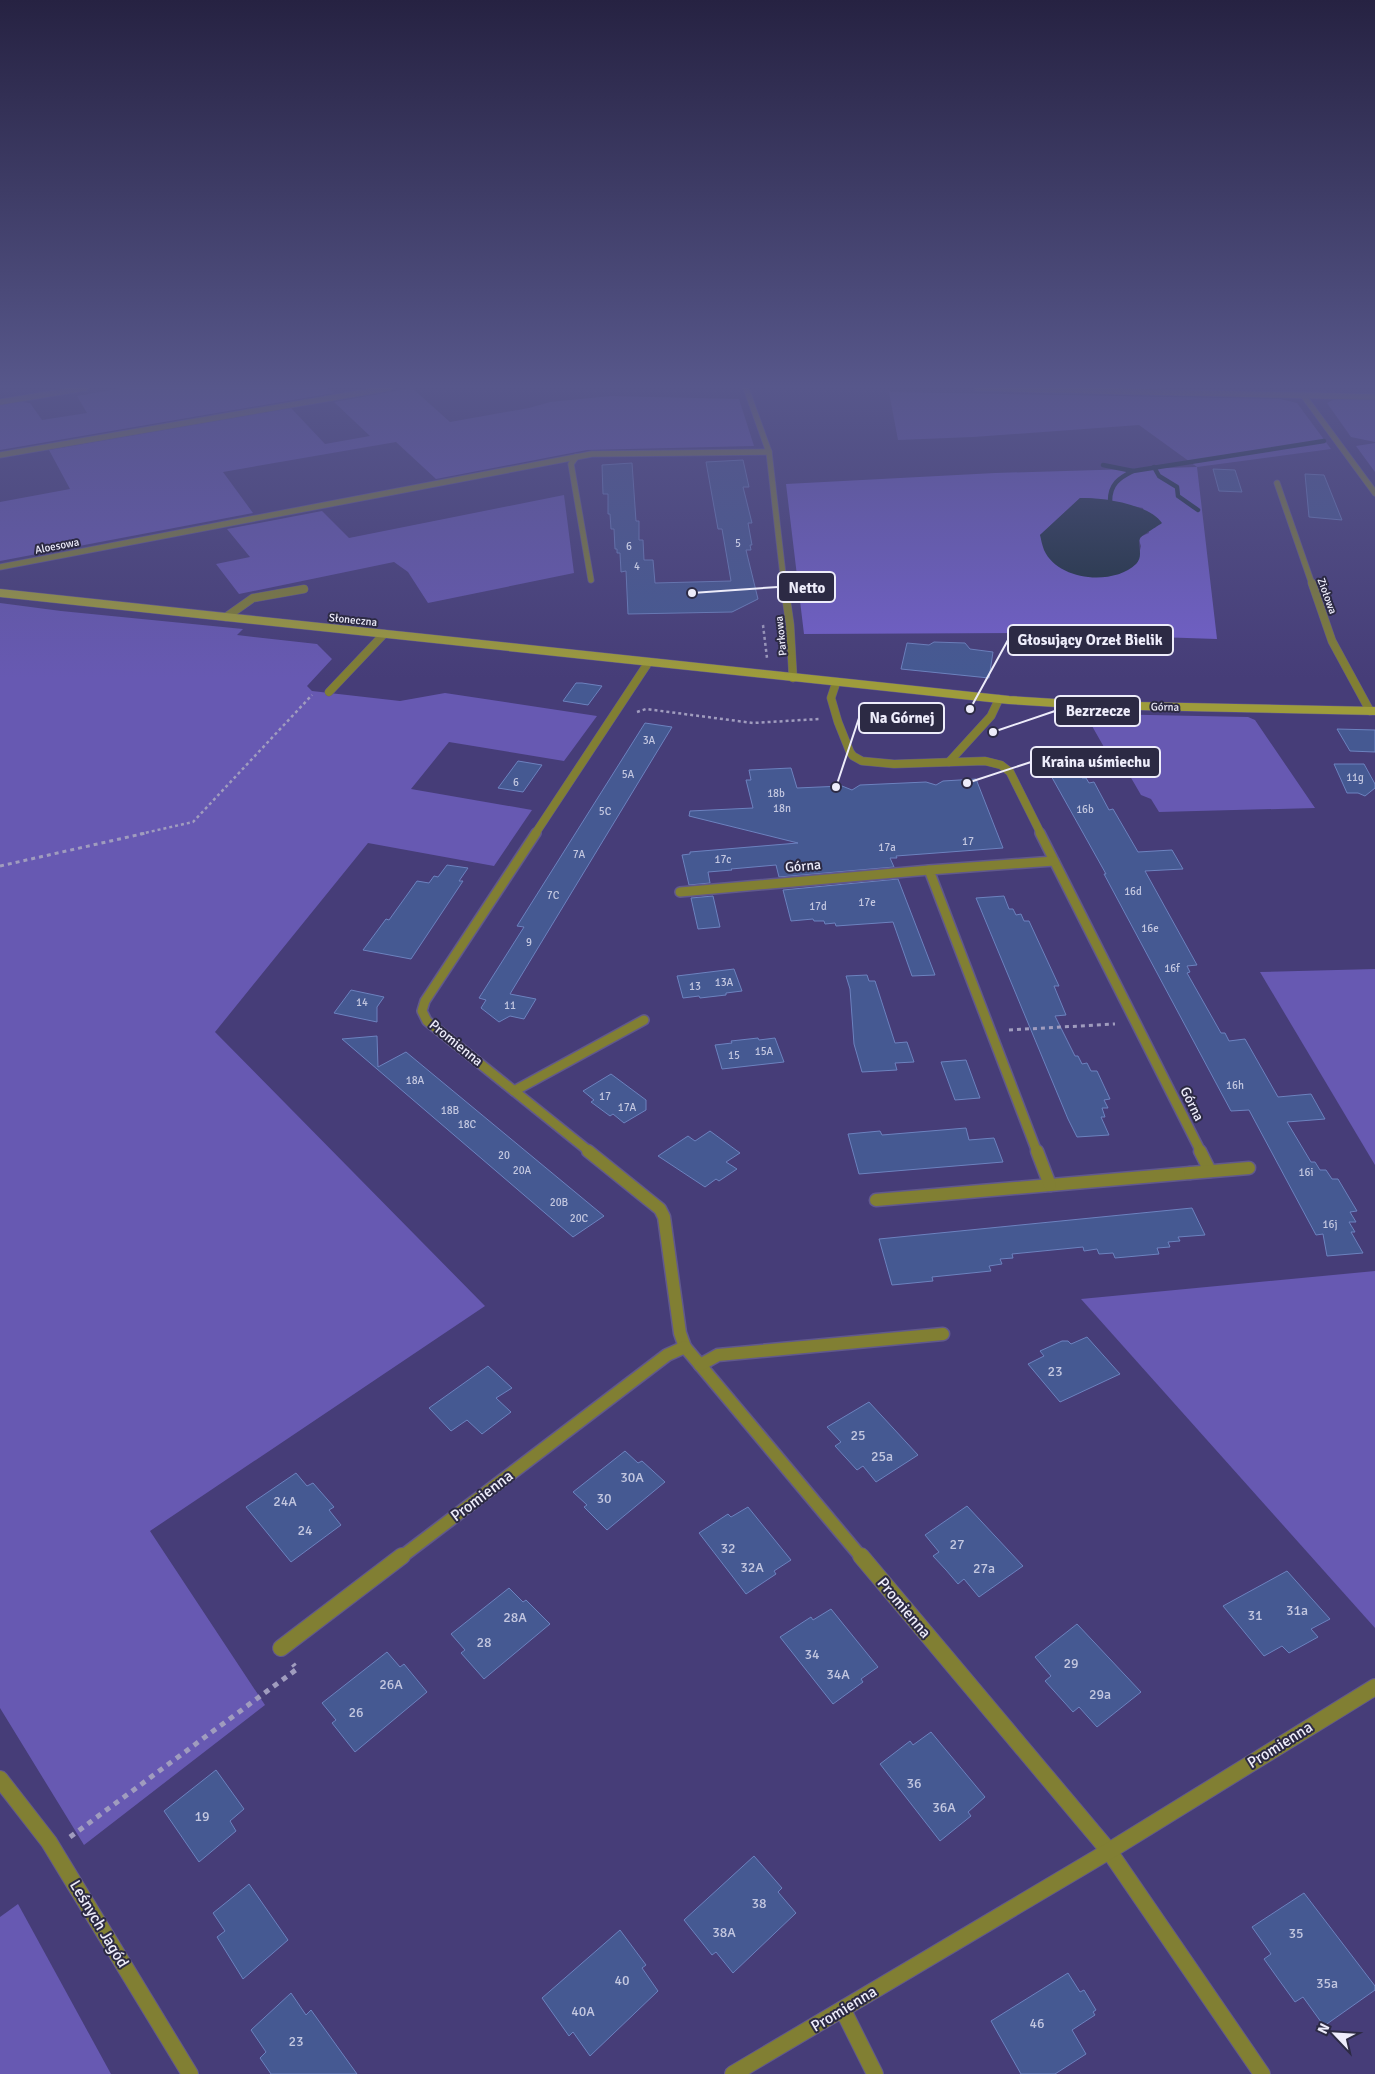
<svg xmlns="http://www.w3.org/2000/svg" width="1375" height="2074" viewBox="0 0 1375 2074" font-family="Signika,sans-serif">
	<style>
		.green { fill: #6759b2 }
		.forest { fill: #7260ca; fill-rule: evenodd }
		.water { fill: #1a2f38 }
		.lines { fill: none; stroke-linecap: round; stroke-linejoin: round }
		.stream { stroke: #1a2f38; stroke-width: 4.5 }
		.building { fill: #455992; stroke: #6c82bf }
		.lane-far4-casing { stroke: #61598d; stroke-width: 7 }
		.lane-far3-casing { stroke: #61598d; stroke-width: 9 }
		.lane-far2-casing { stroke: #61598d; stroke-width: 12 }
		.lane-far1-casing { stroke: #61598d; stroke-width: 15 }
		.lane-casing { stroke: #61598d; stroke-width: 18 }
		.street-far4-casing { stroke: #61598d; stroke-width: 7 }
		.street-far3-casing { stroke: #61598d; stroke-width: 9 }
		.street-far2-casing { stroke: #61598d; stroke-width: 12 }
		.street-far1-casing { stroke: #61598d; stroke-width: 15 }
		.street-casing { stroke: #61598d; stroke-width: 18 }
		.secondary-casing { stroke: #61598d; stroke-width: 9 }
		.path-far2 { stroke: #a09cbe; stroke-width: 2.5; stroke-dasharray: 3 3; stroke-linecap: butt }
		.path-far1 { stroke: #a09cbe; stroke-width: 3; stroke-dasharray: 4 4; stroke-linecap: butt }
		.path { stroke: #a09cbe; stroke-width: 5; stroke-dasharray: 5.5 5.5; stroke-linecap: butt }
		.lane-far4 { stroke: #817f33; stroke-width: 5.5 }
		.lane-far3 { stroke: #817f33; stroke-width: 8 }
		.lane-far2 { stroke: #817f33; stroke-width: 9 }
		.lane-far1 { stroke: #817f33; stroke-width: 12 }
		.lane { stroke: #817f33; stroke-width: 16 }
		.street-far4 { stroke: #817f33; stroke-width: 5.5 }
		.street-far3 { stroke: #817f33; stroke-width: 8 }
		.street-far2 { stroke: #817f33; stroke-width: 9 }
		.street-far1 { stroke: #817f33; stroke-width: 12 }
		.street { stroke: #817f33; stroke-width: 16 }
		.secondary { stroke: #9e9c3b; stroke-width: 8 }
		.labels { text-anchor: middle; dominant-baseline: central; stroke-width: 4; stroke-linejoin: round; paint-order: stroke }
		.number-label { font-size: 11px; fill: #c3c7e0 }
		.far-street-label { font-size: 11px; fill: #edecfa; stroke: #2c2a44 }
		.street-label { font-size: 14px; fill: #edecfa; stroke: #2c2a44 }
		.near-number-label { font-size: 14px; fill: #c3c7e0 }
		.near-street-label { font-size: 16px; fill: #edecfa; stroke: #2c2a44 }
		.leader { fill: none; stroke: #edecfa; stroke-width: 2 }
		.callout-dot { fill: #edecfa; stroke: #2c2a44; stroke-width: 2 }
		.callout { fill: #2c2a44; stroke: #edecfa; stroke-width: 2 }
		.callout-label { font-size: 15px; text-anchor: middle; font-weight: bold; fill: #edecfa }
	</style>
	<rect width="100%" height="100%" fill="#463d78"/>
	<g class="green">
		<path d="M123 388H327L334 393 0 450V399L30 403 42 420 87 413 77 396Z"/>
		<path d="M412 388 450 422 529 408 550 402 611 396 739 399 754 446 587 450 436 479 396 442 223 472 253 513 0 561V502L70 489 49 450 291 408 325 444 370 436 334 402Z"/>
		<path d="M889 392 1280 399 1297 403 1331 449 1197 467 1139 425 973 437 898 440Z"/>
		<path d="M1335 399 1375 400V442L1351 437 1327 403Z"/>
		<path d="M1375 443V472L1356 446Z"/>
		<path d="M564 495 574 573 428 603 408 572 394 562 239 594 216 564 250 557 227 529 322 511 349 538Z"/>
		<path d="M0 603 61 611 243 629 237 635 317 644 332 659 307 686 312 691 400 701 445 693 597 716 564 761 449 742 411 789 532 810 494 866 368 843 215 1032 485 1306 150 1531 265 1705 84 1845 0 1708Z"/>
		<path d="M1101 714 1248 717 1255 720 1315 808 1159 812 1151 799 1141 795 1123 764 1113 763 1092 726Z"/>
		<path d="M1375 969V1165L1260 972Z"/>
		<path d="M1375 1271V1628L1081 1299Z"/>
		<path d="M18 1904 111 2074H0V1917Z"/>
	</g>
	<path class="forest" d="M1197 467 1217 639 1036 633 804 634 786 484 995 473ZM1080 498H1090L1143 508 1149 533 1142 536 1139 540 1141 546 1137 563 1119 574 1088 577 1040 535Z"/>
	<path class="water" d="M1080 498C1102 497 1149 504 1162 523 1158 526 1141 536 1140 538 1137 546 1144 556 1136 564 1113 586 1058 581 1044 550 1042 545 1041 539 1040 535Z"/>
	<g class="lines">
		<g class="stream">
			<path d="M1103 465 1133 471 1324 441"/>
			<path d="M1154 467 1159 476 1177 487 1178 496 1198 510"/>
			<path d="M1110 501C1110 484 1119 478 1133 471"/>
		</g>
	</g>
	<g class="building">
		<path d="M743 460 749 487H743L752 523H748L752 545H750L751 550H746L758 599 732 612 628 614 626 571 621 572 620 553H617V549H615L614 529H611L610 514H608V494H603L602 465 632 463 636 521H639V540H643L644 560H653L655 583 731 581 722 529H718L706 462Z"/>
		<path d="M1213 469 1235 470 1242 492 1219 491Z"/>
		<path d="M1305 474 1324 475 1342 520 1309 517Z"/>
		<path d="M934 642 965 643 970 649 993 652 989 678 901 669 907 643 929 645Z"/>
		<path d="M576 683H582L602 686 588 705 563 701Z"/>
		<path d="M645 723 672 727 510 994 536 999 524 1019 510 1016 499 1022 481 1008 486 1000 479 998 524 927 517 926Z"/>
		<path d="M1337 729 1375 730V752L1350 751Z"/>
		<path d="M518 761 542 765 523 792 498 788Z"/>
		<path d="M1070 763 1076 773H1079L1082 778H1086L1089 783 1094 782 1109 810 1113 809 1138 852 1172 850 1183 869 1145 871 1197 965 1187 966 1190 972 1187 973 1221 1033H1225L1229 1041 1245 1039 1278 1097 1311 1094 1325 1119 1287 1122 1311 1162H1315L1320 1170H1326L1332 1179H1338L1357 1211 1350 1212 1356 1222H1349L1355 1232H1351L1363 1253 1327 1256 1323 1234 1316 1235 1249 1110 1231 1111 1104 874H1106L1045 765Z"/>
		<path d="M1334 764H1364L1375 784V788L1365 796 1358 793H1347Z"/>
		<path d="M791 768 797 788 842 786 852 790 860 785 926 782 936 785 943 781 976 779 1003 848 896 856 897 858H890L894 867 779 877 776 865 731 869 732 870 708 872 710 883 689 885 682 855 690 854V852L798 843 689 816 690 811 753 808 746 780H751L749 770Z"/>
		<path d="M447 865 468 868 459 881H463L411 959 363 950 386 919 389 920 417 881 429 883 434 876 438 877Z"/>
		<path d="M898 879 935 975 912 976 893 922 836 926 835 923 825 924 824 921H814L813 919 791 921 783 890Z"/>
		<path d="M713 896 720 927 698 929 691 898Z"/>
		<path d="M1004 896 1009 909H1013L1016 915 1021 914 1024 921H1029L1059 986H1054L1066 1015 1055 1016 1075 1056H1078L1082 1064 1087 1063 1091 1071H1097L1110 1099 1104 1100 1108 1108H1102L1105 1117H1101L1109 1135 1077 1137 1068 1119 976 898Z"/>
		<path d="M734 969 742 991 726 993V995L700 998 699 996 683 998 677 976Z"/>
		<path d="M867 975 869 981H875L895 1043 907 1042 914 1062 895 1063 897 1070 862 1072 854 1044 850 989 846 976Z"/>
		<path d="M351 990 384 997 377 1007V1022L334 1013Z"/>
		<path d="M377 1036 378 1067 406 1052 604 1216 573 1237 342 1039Z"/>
		<path d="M758 1038 759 1040 775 1038 784 1062 722 1069 715 1045 732 1043 731 1041Z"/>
		<path d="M966 1060 980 1098 955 1100 941 1062Z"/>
		<path d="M611 1074 646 1100V1110L624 1123 613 1114 610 1116 591 1102 594 1100 583 1091Z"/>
		<path d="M966 1128 969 1140 994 1138 1003 1162 859 1174 848 1134 880 1131 882 1135Z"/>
		<path d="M710 1131 740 1153 726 1162 737 1169 719 1181 716 1179 705 1187 658 1156 688 1136 695 1141Z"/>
		<path d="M1192 1208 1205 1235 1178 1237 1180 1241 1168 1242 1170 1247 1157 1248 1159 1254 1115 1258 1113 1253 1099 1254 1097 1249 1084 1251 1083 1247 1012 1254 1013 1258 1000 1259 1002 1264 989 1266 991 1271 932 1277 933 1281 892 1285 879 1239Z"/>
		<path d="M1087 1337 1120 1374 1060 1402 1028 1364 1044 1356 1040 1351 1062 1341H1068L1071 1344Z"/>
		<path d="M488 1366 512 1388 496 1398 511 1412 482 1434 467 1420 451 1431 429 1408Z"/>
		<path d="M869 1402 918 1455 876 1482 863 1466 857 1470 835 1446 841 1442 827 1427Z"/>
		<path d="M625 1451 638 1463 642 1461 665 1482 607 1530 584 1507 587 1505 573 1492Z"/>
		<path d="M296 1473 307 1486 313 1483 334 1507 329 1510 341 1525 291 1562 246 1507Z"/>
		<path d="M967 1506 1023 1566 979 1597 964 1579 958 1584 946 1570 933 1556 939 1552 925 1535Z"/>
		<path d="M748 1507 791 1560 774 1571 776 1574 746 1594 699 1533 728 1514 731 1517Z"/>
		<path d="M1287 1571 1330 1619 1311 1629 1318 1637 1289 1653 1282 1646 1264 1656 1223 1606Z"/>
		<path d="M509 1588 523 1602 526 1600 550 1624 484 1679 461 1653 465 1650 451 1634Z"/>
		<path d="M831 1609 878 1667 861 1679 863 1682 833 1704 780 1637 811 1617 813 1620Z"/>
		<path d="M1077 1624 1141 1692 1097 1727 1079 1707 1073 1712 1045 1681 1051 1676 1035 1657Z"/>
		<path d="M387 1652 400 1667 404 1664 427 1692 355 1752 332 1723 336 1720 322 1703Z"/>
		<path d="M931 1732 985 1797 968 1812 971 1816 940 1841 880 1764 910 1741 913 1745Z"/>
		<path d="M216 1770 244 1809 230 1821 236 1831 199 1862 164 1811Z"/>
		<path d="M754 1856 782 1888 778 1892 796 1913 733 1973 716 1952 712 1955 684 1920Z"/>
		<path d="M249 1884 288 1940 243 1979 217 1937 225 1931 213 1913Z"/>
		<path d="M1304 1893 1375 1986V1990L1324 2026 1303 1997 1295 2002 1279 1980 1264 1959 1271 1954 1252 1927Z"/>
		<path d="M620 1930 646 1965 642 1968 658 1991 590 2056 573 2032 569 2036 542 1998Z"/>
		<path d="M1068 1973 1080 1992 1084 1990 1096 2010 1093 2012 1095 2015 1072 2030 1086 2054 1055 2074H1021L991 2021Z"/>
		<path d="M291 1993 306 2015 311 2010 357 2074H271L260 2058 266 2052 251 2030Z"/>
	</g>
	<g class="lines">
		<defs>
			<path id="lane-far4" d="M1277 483 1312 584"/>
			<g id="lane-far3">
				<path d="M1312 583 1332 641 1370 711"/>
				<path d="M949 762 991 716 999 699"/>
			</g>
			<path id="lane-far2" d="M514 1091 644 1020"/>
			<path id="lane-far1" d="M876 1200 1190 1173"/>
			<path id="lane" d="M843 2010 875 2074"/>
			<g id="street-far4">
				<path d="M746 388 769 452 784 584"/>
				<path d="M977 388 1375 397"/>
				<path d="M1303 395 1375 493"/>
				<path d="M0 402 85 388"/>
				<path d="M0 455 389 388"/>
				<path d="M576 457 571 464 591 580"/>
				<path d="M0 567 592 454 769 452"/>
			</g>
			<g id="street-far3">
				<path d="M784 583 790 625 793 678"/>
				<path d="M226 617 253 598 304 589"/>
				<path d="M836 683 831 698 838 722 850 752 853 756 862 761 894 764 985 761 1001 765 1010 772 1041 834"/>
				<path d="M329 692 384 634"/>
				<path d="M535 834 648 663"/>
			</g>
			<g id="street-far2">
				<path d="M536 833 425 1001 422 1011 427 1021 590 1152"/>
				<path d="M1040 833 1201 1152"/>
				<path d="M680 892 929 870"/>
				<path d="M1037 1152 929 870 1054 861"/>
			</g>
			<g id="street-far1">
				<path d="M588 1151 660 1209 664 1217 680 1333 685 1347 862 1558"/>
				<path d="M1037 1151 1050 1185"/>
				<path d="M1200 1151 1210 1171"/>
				<path d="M1190 1173 1249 1168"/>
				<path d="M700 1365 718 1355 943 1334"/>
				<path d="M400 1558 667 1355 685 1347"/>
			</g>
			<g id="street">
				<path d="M861 1556 1109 1851 1262 2074"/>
				<path d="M281 1648 402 1556"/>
				<path d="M0 1779 49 1842 190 2074"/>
				<path d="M733 2074 1109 1851 1375 1687"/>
			</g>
			<path id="secondary" d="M0 593 1009 700 1088 705 1375 711"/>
		</defs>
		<use href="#lane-far4" class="lane-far4-casing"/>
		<use href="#lane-far3" class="lane-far3-casing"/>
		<use href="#lane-far2" class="lane-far2-casing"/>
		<use href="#lane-far1" class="lane-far1-casing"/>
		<use href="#lane" class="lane-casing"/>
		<use href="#street-far4" class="street-far4-casing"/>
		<use href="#street-far3" class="street-far3-casing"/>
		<use href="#street-far2" class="street-far2-casing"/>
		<use href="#street-far1" class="street-far1-casing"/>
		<use href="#street" class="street-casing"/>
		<use href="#secondary" class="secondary-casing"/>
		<g class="path-far2">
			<path d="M763 625 767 658"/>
			<path d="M637 712 646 709 753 723 819 719"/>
			<path d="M140 834 193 822 312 695"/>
		</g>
		<g class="path-far1">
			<path d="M0 866 146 833"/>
			<path d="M1009 1030 1115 1024"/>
		</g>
		<path class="path" d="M70 1837 297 1669 293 1664"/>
		<use href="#lane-far4" class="lane-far4"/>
		<use href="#lane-far3" class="lane-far3"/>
		<use href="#lane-far2" class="lane-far2"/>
		<use href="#lane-far1" class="lane-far1"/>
		<use href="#lane" class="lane"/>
		<use href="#street-far4" class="street-far4"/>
		<use href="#street-far3" class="street-far3"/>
		<use href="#street-far2" class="street-far2"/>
		<use href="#street-far1" class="street-far1"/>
		<use href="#street" class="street"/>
		<use href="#secondary" class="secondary"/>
	</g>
	<linearGradient id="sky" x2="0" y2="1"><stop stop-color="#262242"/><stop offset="0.57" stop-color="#57578b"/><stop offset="1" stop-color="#57578b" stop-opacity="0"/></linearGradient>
	<rect width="1375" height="678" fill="url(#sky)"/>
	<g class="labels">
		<g class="number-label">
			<text x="738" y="543">5</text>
			<text x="629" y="546">6</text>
			<text x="637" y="566">4</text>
			<text x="649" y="740">3A</text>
			<text x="628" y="774">5A</text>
			<text x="1355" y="777">11g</text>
			<text x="516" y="782">6</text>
			<text x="776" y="793">18b</text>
			<text x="782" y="808">18n</text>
			<text x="1085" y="809">16b</text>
			<text x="605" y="811">5C</text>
			<text x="968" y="841">17</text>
			<text x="887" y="847">17a</text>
			<text x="579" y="854">7A</text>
			<text x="723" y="859">17c</text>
			<text x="1133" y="891">16d</text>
			<text x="553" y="895">7C</text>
			<text x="867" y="902">17e</text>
			<text x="818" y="906">17d</text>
			<text x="1150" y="928">16e</text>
			<text x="529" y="942">9</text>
			<text x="1172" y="968">16f</text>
			<text x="724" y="982">13A</text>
			<text x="695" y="986">13</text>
			<text x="362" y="1002">14</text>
			<text x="510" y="1005">11</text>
			<text x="764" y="1051">15A</text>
			<text x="734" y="1055">15</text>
			<text x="415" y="1080">18A</text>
			<text x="1235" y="1085">16h</text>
			<text x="605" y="1096">17</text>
			<text x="627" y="1107">17A</text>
			<text x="450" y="1110">18B</text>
			<text x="467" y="1124">18C</text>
			<text x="504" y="1155">20</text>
			<text x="522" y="1170">20A</text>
			<text x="1306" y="1172">16i</text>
			<text x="559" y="1202">20B</text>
			<text x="579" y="1218">20C</text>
			<text x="1330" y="1224">16j</text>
		</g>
		<g class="far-street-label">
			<text transform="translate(57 546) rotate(-11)">Aloesowa</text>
			<text transform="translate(1327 596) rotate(70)">Ziołowa</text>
			<text transform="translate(353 620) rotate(6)">Słoneczna</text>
			<text transform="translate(781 636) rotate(-96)">Parkowa</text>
			<text transform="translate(1165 707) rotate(1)">Górna</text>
		</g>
		<g class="street-label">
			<text transform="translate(803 866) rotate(-5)">Górna</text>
			<text transform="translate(456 1043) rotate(39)">Promienna</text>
			<text transform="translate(1192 1104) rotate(64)">Górna</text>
		</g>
		<g class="near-number-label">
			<text x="1055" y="1371">23</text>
			<text x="858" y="1435">25</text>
			<text x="882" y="1456">25a</text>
			<text x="632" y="1477">30A</text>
			<text x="604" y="1498">30</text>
			<text x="285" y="1501">24A</text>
			<text x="305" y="1530">24</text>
			<text x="957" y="1544">27</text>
			<text x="728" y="1548">32</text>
			<text x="752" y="1567">32A</text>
			<text x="984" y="1568">27a</text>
			<text x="1297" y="1610">31a</text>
			<text x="1255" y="1615">31</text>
			<text x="515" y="1617">28A</text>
			<text x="484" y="1642">28</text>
			<text x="812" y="1654">34</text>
			<text x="1071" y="1663">29</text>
			<text x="838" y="1674">34A</text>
			<text x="391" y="1684">26A</text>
			<text x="1100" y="1694">29a</text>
			<text x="356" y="1712">26</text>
			<text x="914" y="1783">36</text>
			<text x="944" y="1807">36A</text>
			<text x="202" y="1816">19</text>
			<text x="759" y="1903">38</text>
			<text x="724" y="1932">38A</text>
			<text x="1296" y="1933">35</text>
			<text x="622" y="1980">40</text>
			<text x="1327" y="1983">35a</text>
			<text x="583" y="2011">40A</text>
			<text x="1037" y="2023">46</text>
			<text x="296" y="2041">23</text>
		</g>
		<g class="near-street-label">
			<text transform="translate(482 1496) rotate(-37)">Promienna</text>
			<text transform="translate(904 1608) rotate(50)">Promienna</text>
			<text transform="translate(1280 1745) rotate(-32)">Promienna</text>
			<text transform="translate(99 1924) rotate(59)">Leśnych Jagód</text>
			<text transform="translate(844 2009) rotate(-31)">Promienna</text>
		</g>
	</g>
	<path class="leader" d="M692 593L778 587M970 709L1008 640M993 732L1055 711M836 787L859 718M967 783L1031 762"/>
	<g class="callout-dot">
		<circle cx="692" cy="593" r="5"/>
		<circle cx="970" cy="709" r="5"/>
		<circle cx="993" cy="732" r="5"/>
		<circle cx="836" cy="787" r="5"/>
		<circle cx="967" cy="783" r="5"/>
	</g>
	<g class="callout">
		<rect x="778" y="572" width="57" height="30" rx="5"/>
		<rect x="1008" y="625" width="165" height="30" rx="5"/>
		<rect x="1055" y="696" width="85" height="30" rx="5"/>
		<rect x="859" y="703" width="85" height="30" rx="5"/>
		<rect x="1031" y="747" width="129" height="30" rx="5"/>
	</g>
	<g class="callout-label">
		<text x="807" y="593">Netto</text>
		<text x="1090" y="645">Głosujący Orzeł Bielik</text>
		<text x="1098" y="716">Bezrzecze</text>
		<text x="902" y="723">Na Górnej</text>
		<text x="1096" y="767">Kraina uśmiechu</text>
	</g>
	<g transform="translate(1335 2034) rotate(295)" stroke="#2c2a44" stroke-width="4" paint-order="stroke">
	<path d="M0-4L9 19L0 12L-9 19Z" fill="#edecfa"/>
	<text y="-8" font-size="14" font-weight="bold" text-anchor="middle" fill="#edecfa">N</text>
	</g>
</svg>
